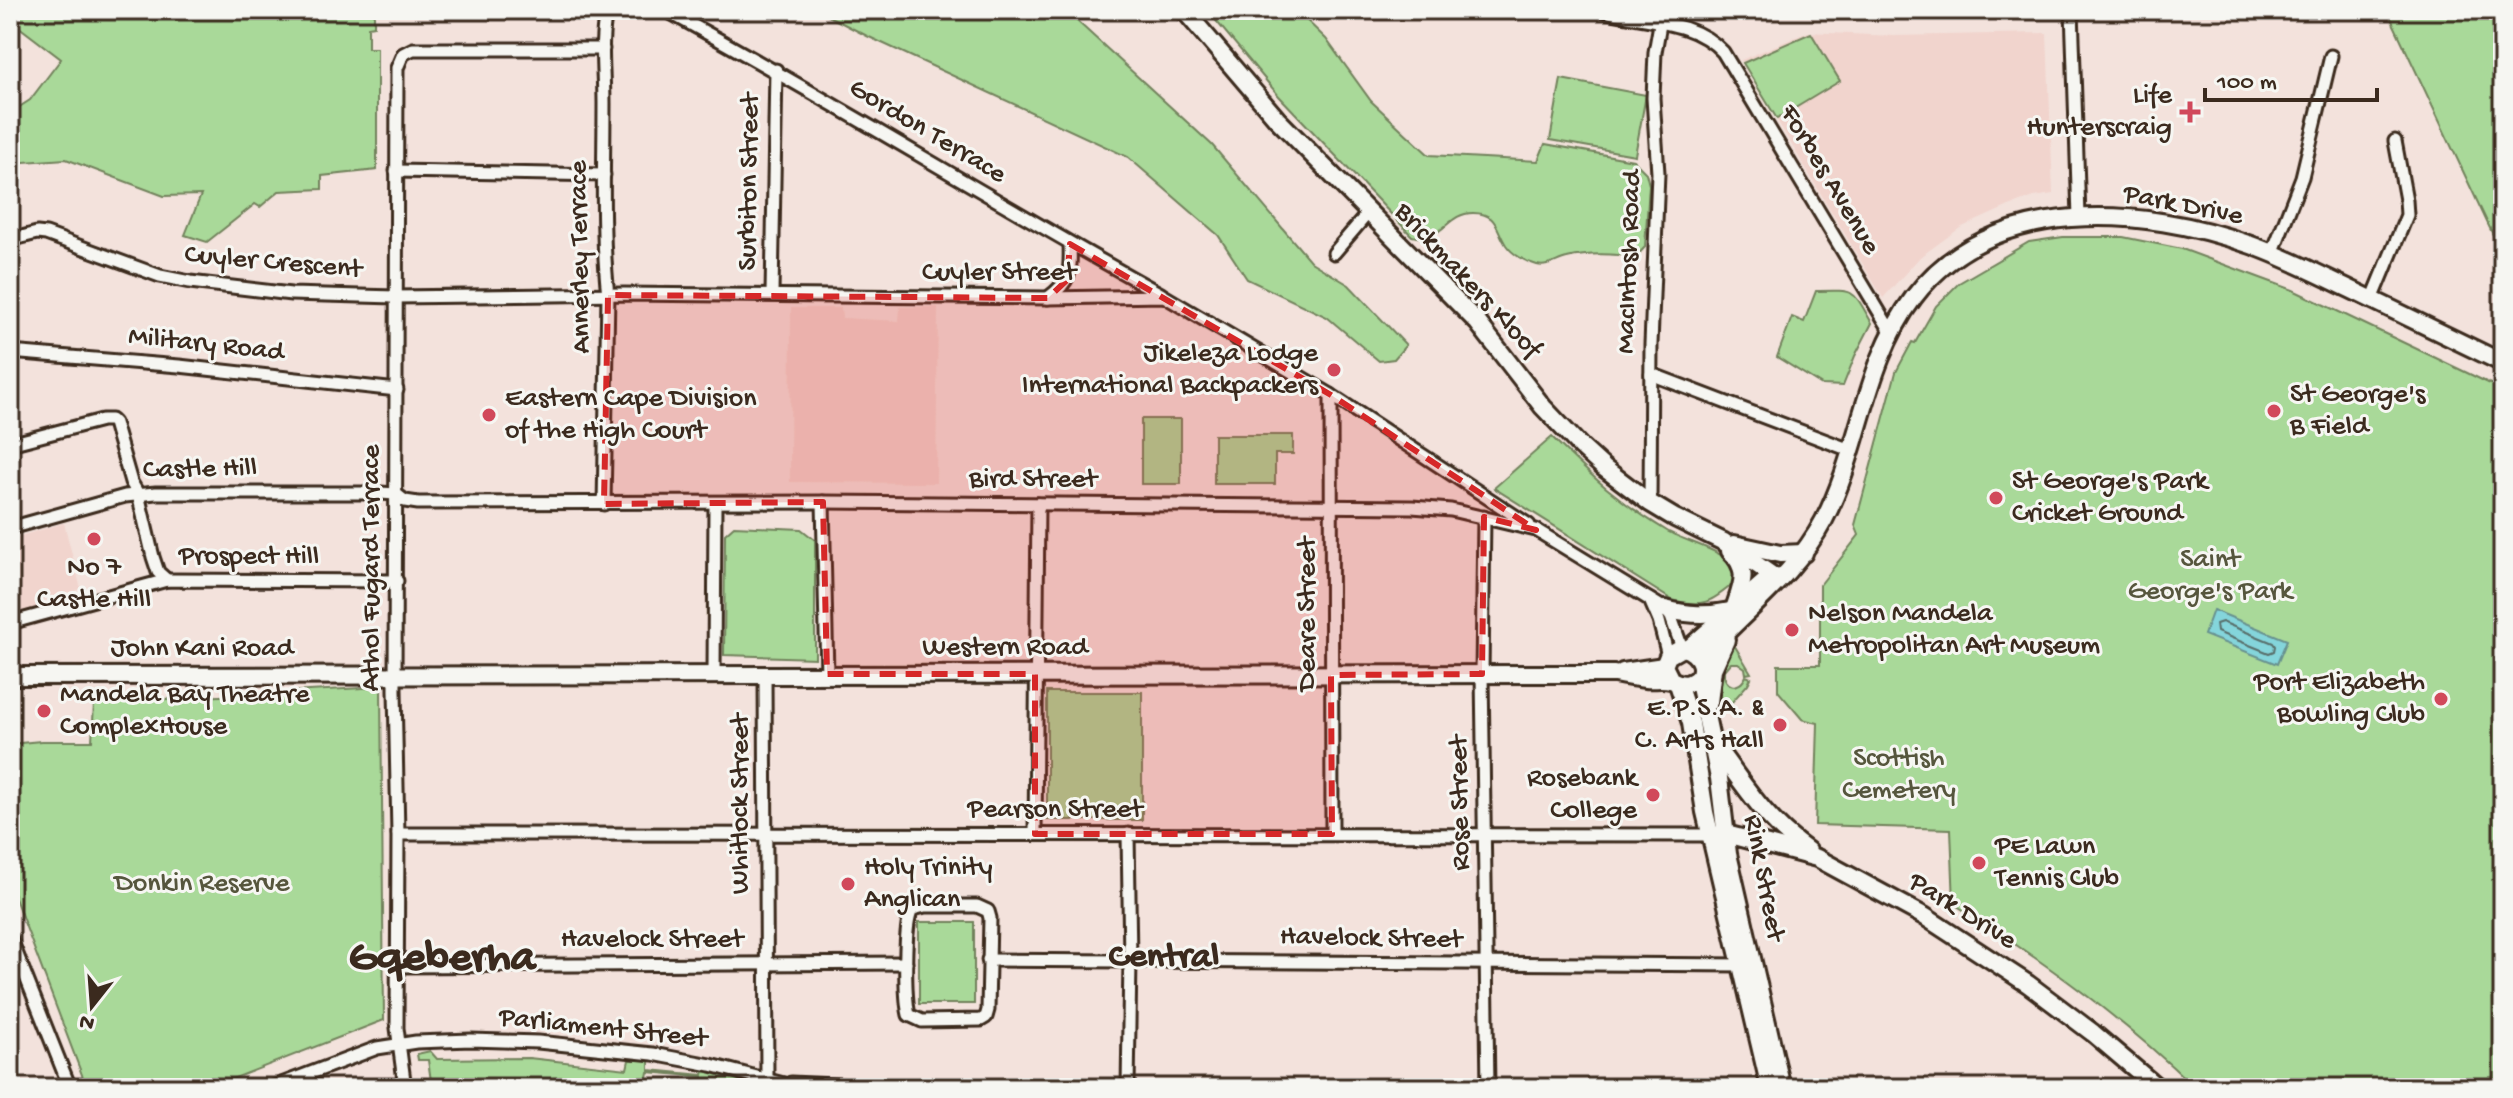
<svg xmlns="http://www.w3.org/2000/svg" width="2513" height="1098" viewBox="0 0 2513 1098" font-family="'Gochi Hand',sans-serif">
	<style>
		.built { fill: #f1d4cd }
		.green { fill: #a9d999; stroke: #72825c; stroke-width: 2 }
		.water { fill: #84d5db; stroke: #67918f; stroke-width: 2 }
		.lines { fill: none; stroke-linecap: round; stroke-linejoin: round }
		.shore { stroke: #586e6a; stroke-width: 2 }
		.street-casing { stroke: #3b2a1e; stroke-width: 17 }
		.secondary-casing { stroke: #3b2a1e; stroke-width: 22 }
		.street { stroke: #f6f6f2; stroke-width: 11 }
		.secondary { stroke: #f6f6f2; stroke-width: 16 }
		.marked { fill: #d62828; fill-opacity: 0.2; stroke: #d62828; stroke-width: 6; stroke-dasharray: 16 10; stroke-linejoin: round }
		.poi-dot { fill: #d1495b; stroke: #f6f6f2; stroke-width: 3 }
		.labels { text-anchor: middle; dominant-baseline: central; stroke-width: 6; stroke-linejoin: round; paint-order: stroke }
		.poi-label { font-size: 28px; fill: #3b2a1e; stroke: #f6f6f2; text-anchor: start }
		.street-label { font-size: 28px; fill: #3b2a1e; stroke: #f6f6f2 }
		.park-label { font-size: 28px; fill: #56563d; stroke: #f6f6f2 }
		.district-label { font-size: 36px; font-weight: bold; fill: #3b2a1e; stroke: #f6f6f2 }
		.town-label { font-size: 44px; font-weight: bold; fill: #3b2a1e; stroke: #f6f6f2 }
	</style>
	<rect width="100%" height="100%" fill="#f3e2dc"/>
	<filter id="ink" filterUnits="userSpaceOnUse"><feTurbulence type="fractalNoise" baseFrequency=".0125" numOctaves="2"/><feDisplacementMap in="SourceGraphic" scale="16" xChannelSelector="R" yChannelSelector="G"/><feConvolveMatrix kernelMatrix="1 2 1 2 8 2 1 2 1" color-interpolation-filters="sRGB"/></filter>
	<g filter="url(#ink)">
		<g class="built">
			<path d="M1808 32 1893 36 2047 33 2053 194 2034 197 2009 206 1960 228 1920 257 1883 298 1741 60Z"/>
			<path d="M900 307H938L936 483 790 482 791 308H841L842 318 899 321Z"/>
			<path d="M64 523 81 589 40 600 36 609 10 615V539Z"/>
		</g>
		<g class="green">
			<path d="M10 10H374V26L368 27V48H377V170L322 176V189L279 191 260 207 255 204 207 242 185 235 201 195 164 196 66 159 10 163V113L30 100 61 59 10 20Z"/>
			<path d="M817 10H1065L1212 145 1311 262 1349 285 1406 345 1394 359 1379 361 1327 317 1247 279 1218 235 1128 157 867 36Z"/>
			<path d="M1207 10H1296L1326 39 1371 101 1429 155 1538 161 1545 144 1633 160 1646 173 1649 185 1645 247 1636 257C1615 254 1588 253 1567 258 1557 260 1548 268 1537 265 1526 262 1513 255 1506 245 1496 230 1498 213 1473 213 1446 213 1442 244 1412 236L1279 96Z"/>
			<path d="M2387 10H2503V255L2502 254Z"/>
			<path d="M1811 33 1840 81 1777 119 1743 63Z"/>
			<path d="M1561 79 1646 95 1635 155 1550 140Z"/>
			<path d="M2063 237H2123L2182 249 2293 290 2503 390V1088H2195C2122 1017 2040 959 1954 904L1951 829 1815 825 1818 723 1802 719 1778 691V665H1820V585L1859 535 1855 525 1896 372 1912 342 1915 343 1936 306 1959 283 2029 242Z"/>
			<path d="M1816 291C1857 290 1852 289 1872 323L1855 356 1843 386 1822 385 1777 357 1792 317 1804 322Z"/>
			<rect x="1141" y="419" width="40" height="65"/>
			<path d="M1214 435H1293V454H1275V484H1214Z"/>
			<path d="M1552 437C1590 475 1620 503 1667 531 1682 540 1719 550 1728 560 1734 567 1736 575 1734 583 1712 602 1702 608 1672 600L1494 488Z"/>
			<path d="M734 526 801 529 815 540V658L724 655 725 534Z"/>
			<path d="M1733 643 1751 673 1746 674 1745 668 1738 663H1731L1724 671C1723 687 1739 692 1746 676L1751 678 1748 684 1723 712C1707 690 1723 666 1733 643Z"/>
			<path d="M381 687 384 1020 209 1088H87L10 885V744L41 741H92L94 703Z"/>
			<rect x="1047" y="692" width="95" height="128"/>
			<rect x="919" y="922" width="55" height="82"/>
			<path d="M430 1051 437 1059 529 1058 627 1069 629 1060H647L649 1062V1070L703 1075 704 1070 743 1078 741 1082 703 1083V1077L648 1072 646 1083 614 1081 516 1084 518 1088H432L428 1060H418L417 1054Z"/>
		</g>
		<path class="water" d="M2213 610 2287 640 2277 664 2204 635Z"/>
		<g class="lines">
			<path class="shore" d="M2222 622 2273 643 2275 646 2274 651 2269 653 2217 632 2216 624Z"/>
			<defs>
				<g id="street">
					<path d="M665 10C833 101 994 202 1161 294"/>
					<path d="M1601 10C1642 22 1693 19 1723 52L1892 333"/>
					<path d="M2072 10 2079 217"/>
					<path d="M396 171 604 175"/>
					<path d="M10 240 37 233 46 234 160 276 190 282 291 294 395 297 624 294 1048 298 1164 296 1331 395 1529 525"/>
					<path d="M1334 253 1368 213"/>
					<path d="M2272 254 2302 177 2331 56"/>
					<path d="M772 294 776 70"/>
					<path d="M1048 298C1071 281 1071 272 1070 244"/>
					<path d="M2372 300 2407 215 2406 200 2395 141"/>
					<path d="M10 352 179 366 397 390"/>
					<path d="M1651 374 1850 450"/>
					<path d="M1331 395 1332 834"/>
					<path d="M10 444 102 420H111L114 423 131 482 138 494 153 557 158 572 167 580"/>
					<path d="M823 502 827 674"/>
					<path d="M1650 503 1651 344 1658 173 1653 98 1655 52 1660 24"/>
					<path d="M604 504 608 295C601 231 604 166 604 103 604 73 599 38 607 10"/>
					<path d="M1484 517 1482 674 1488 1088"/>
					<path d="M10 528 125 496 156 493H380L396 494 405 501 418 503 823 502 1412 507 1451 510 1536 530 1665 609 1671 617 1682 648"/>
					<path d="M1650 600 1659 621 1668 656"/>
					<path d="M10 623 167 580 397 581"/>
					<path d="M714 674 715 504"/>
					<path d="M765 674 767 1078"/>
					<path d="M398 834 1711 835"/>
					<path d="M1035 834 1038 504"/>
					<path d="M1128 834 1130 960 1128 1088"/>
					<path d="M925 906H977L988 911 990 918 988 1010 986 1017 981 1020 922 1021 909 1015C905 998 903 921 913 909Z"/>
					<path d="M10 937 70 1088"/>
					<path d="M988 960 1746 965"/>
					<path d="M398 966 906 963"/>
					<path d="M791 1083 900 1088"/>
					<path d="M271 1088 377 1048 416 1042 471 1040 538 1042 653 1054 711 1065 799 1088"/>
					<path d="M405 1088 397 1028 398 834 395 690 397 68 403 54 413 49H603"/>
				</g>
				<g id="secondary">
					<path d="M1184 10 1277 119 1478 323 1543 407 1581 447 1604 468 1650 503 1675 518 1724 542 1779 580"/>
					<path d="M1734 544 1780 554 1804 553"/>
					<path d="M1730 551C1749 569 1743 583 1735 606"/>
					<path d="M1665 609C1688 615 1707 616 1730 611"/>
					<path d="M1688 649 1769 578"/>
					<path d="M1700 660C1741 613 1794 577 1824 520 1861 449 1864 363 1914 297 1991 195 2143 206 2251 245 2285 257 2318 274 2350 289 2401 314 2452 338 2503 363"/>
					<path d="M1623 672 1664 666"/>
					<path d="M10 676 1614 674C1624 676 1635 678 1645 679 1653 680 1663 678 1671 680 1678 682 1681 686 1689 683 1710 676 1701 651 1682 648L1668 656 1664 666 1671 680"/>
					<path d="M1698 677 1719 778 1728 854 1782 1088"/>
					<path d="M1678 684 1691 723 1705 812 1770 1088"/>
					<path d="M1709 702 1713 669 1726 640"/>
					<path d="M1716 747C1746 788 1766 821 1808 851"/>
					<path d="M1711 835 1726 834 1817 858 1924 916 2028 984 2093 1033 2158 1088"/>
				</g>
			</defs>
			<use href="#street" class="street-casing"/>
			<use href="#secondary" class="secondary-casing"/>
			<use href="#street" class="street"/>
			<use href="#secondary" class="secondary"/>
		</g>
	</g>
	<path class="marked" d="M1070 244 1331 395 1536 530 1484 517 1482 674 1331 675 1332 834H1035V674H827L823 502 604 504 608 295 1048 298 1067 280Z"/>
	<g class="poi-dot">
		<path d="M2186 100h8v8h8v8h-8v8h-8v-8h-8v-8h8z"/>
		<circle cx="1334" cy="370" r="8"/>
		<circle cx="2274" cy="411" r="8"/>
		<circle cx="489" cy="415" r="8"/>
		<circle cx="1996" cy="498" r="8"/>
		<circle cx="94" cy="539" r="8"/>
		<circle cx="1792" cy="630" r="8"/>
		<circle cx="2441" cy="699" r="8"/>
		<circle cx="44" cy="711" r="8"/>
		<circle cx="1780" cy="725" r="8"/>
		<circle cx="1653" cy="795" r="8"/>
		<circle cx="1979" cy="863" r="8"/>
		<circle cx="848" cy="884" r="8"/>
	</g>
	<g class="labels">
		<g class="poi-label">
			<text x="2172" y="96" text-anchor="end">Life<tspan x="2172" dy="32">Hunterscraig</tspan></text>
			<text x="1318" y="354" text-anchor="end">Jikeleza Lodge<tspan x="1318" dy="32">International Backpackers</tspan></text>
			<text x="2290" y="395">St George's<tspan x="2290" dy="32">B Field</tspan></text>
			<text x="505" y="399">Eastern Cape Division<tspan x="505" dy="32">of the High Court</tspan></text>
			<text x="2012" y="482">St George's Park<tspan x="2012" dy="32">Cricket Ground</tspan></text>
			<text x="94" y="568" text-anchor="middle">No 7<tspan x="94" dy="32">Castle Hill</tspan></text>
			<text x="1808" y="614">Nelson Mandela<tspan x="1808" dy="32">Metropolitan Art Museum</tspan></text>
			<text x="2425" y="683" text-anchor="end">Port Elizabeth<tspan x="2425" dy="32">Bowling Club</tspan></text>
			<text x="60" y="695">Mandela Bay Theatre<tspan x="60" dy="32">ComplexHouse</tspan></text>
			<text x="1764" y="709" text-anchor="end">E.P.S.A. &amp;<tspan x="1764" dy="32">C. Arts Hall</tspan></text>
			<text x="1637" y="779" text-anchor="end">Rosebank<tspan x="1637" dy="32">College</tspan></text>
			<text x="1995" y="847">PE Lawn<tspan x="1995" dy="32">Tennis Club</tspan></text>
			<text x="864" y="868">Holy Trinity<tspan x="864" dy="32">Anglican</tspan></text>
		</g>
		<g class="street-label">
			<text transform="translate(927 132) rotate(31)">Gordon Terrace</text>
			<text transform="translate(1829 180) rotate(59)">Forbes Avenue</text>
			<text transform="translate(750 182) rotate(-89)">Surbiton Street</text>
			<text transform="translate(2183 206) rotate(11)">Park Drive</text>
			<text transform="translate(581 257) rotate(-91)">Annerley Terrace</text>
			<text transform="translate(1630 262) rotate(-88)">MacIntosh Road</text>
			<text transform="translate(273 263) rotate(5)">Cuyler Crescent</text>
			<text x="999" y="273">Cuyler Street</text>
			<text transform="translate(1467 281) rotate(47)">Brickmakers Kloof</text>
			<text transform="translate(206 345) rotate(6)">Military Road</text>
			<text transform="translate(200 470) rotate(-1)">Castle Hill</text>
			<text x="1033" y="480">Bird Street</text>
			<text x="249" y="557">Prospect Hill</text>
			<text transform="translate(372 568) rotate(-90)">Athol Fugard Terrace</text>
			<text transform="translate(1308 614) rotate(-90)">Deare Street</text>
			<text x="1005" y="648">Western Road</text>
			<text x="202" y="649">John Kani Road</text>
			<text transform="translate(1461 803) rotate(-91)">Rose Street</text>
			<text transform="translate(741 804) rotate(-90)">Whitlock Street</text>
			<text x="1055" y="810">Pearson Street</text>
			<text transform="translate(1763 878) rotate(79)">Rink Street</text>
			<text transform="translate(1962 912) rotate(32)">Park Drive</text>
			<text transform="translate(1371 939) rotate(1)">Havelock Street</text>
			<text x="652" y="940">Havelock Street</text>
			<text transform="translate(603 1029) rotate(6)">Parliament Street</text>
		</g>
		<g class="park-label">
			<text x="2210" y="560">Saint<tspan x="2210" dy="32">George's Park</tspan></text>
			<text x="1899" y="759">Scottish<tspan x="1899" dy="32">Cemetery</tspan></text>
			<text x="202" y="884">Donkin Reserve</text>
		</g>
		<g class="district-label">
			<text x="1164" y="958">Central</text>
		</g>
		<g class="town-label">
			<text x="442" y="960">Gqeberha</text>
		</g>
	</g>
	<rect width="2513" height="1098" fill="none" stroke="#f6f6f2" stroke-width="40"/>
	<rect x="20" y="20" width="2473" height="1058" fill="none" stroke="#3b2a1e" stroke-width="3" filter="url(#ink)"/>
	<g transform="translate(92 1006) rotate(197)" stroke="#f6f6f2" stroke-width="6" paint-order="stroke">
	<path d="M0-6L14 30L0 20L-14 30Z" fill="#3b2a1e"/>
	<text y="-12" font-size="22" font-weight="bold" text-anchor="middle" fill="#3b2a1e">N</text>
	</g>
	<path d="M2205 88v12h172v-12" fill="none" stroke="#3b2a1e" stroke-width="4"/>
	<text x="2217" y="88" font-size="24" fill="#3b2a1e" stroke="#f6f6f2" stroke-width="6" paint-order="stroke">100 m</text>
</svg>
